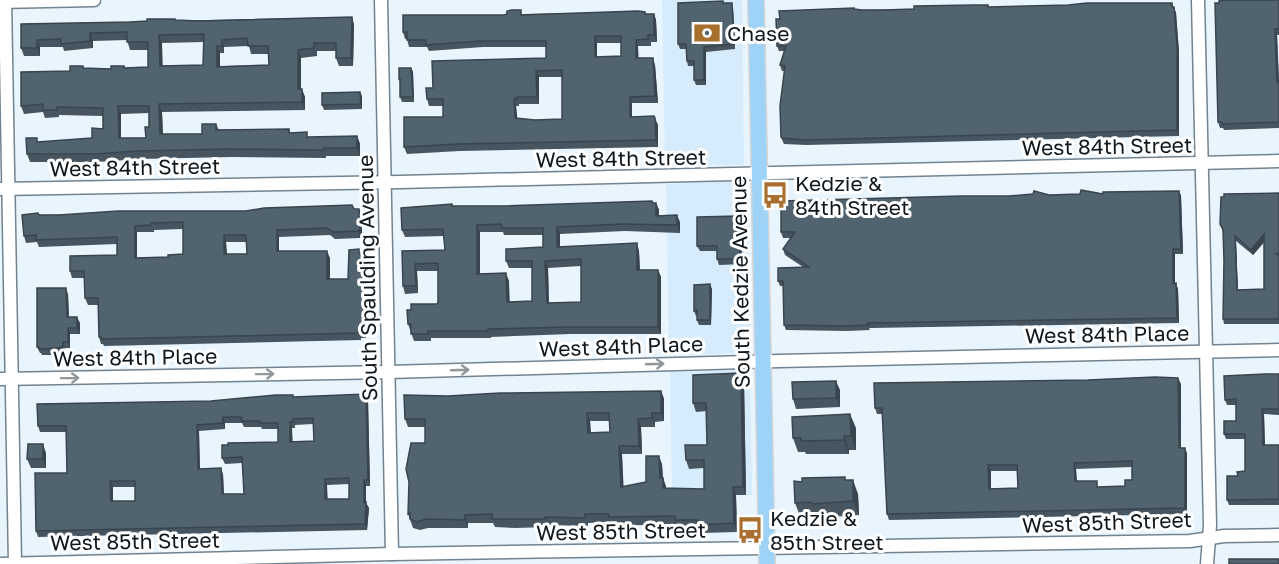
<svg xmlns="http://www.w3.org/2000/svg" width="1279" height="564" viewBox="0 0 1279 564" font-family="'Golos Text',sans-serif">
	<style>
		.built { fill: #d6ebfb }
		.lines { fill: none; stroke-linecap: round; stroke-linejoin: round }
		.minor-casing { stroke: #718390; stroke-width: 15 }
		.major-casing { stroke: #d4d5d6; stroke-width: 18 }
		.minor { stroke: #fff; stroke-width: 12 }
		.major { stroke: #9ed3f7; stroke-width: 15 }
		.wall { fill: #475560; fill-rule: evenodd }
		.shaded-wall { fill: #39454e }
		.building { fill: #526370; stroke: #39454e; stroke-width: 1.5; fill-rule: evenodd }
		.oneway { stroke: #939799 }
		.labels { text-anchor: middle; dominant-baseline: central; stroke-width: 6; stroke-linejoin: round; paint-order: stroke }
		.poi-label { font-size: 21px; fill: #10171c; stroke: #fff; text-anchor: start }
		.street-label { font-size: 21px; fill: #10171c; stroke: #fff }
	</style>
	<rect width="100%" height="100%" fill="#e9f5fe"/>
	<g class="built">
		<path d="M662 0H742L744 165 665 166Z"/>
		<path d="M747 181 750 353 669 355 666 184Z"/>
		<path d="M750 370 752 495 672 497 670 372Z"/>
	</g>
	<g class="lines">
		<defs>
			<g id="minor">
				<path d="M5 0 15 563"/>
				<path d="M381 0 392 554"/>
				<path d="M1198 0 1210 525 1207 564"/>
				<path d="M0 2 94 0"/>
				<path d="M0 189 400 182 1279 161"/>
				<path d="M0 379 389 372 779 361 1279 350"/>
				<path d="M0 564 392 554 1190 541 1224 536 1279 535"/>
			</g>
			<path id="major" d="M756 0 767 564"/>
		</defs>
		<use href="#minor" class="minor-casing"/>
		<use href="#major" class="major-casing"/>
		<use href="#minor" class="minor"/>
		<use href="#major" class="major"/>
	</g>
	<g class="wall">
		<path d="M1279 0V35H1277L1279 79V128L1224 130 1223 128H1220L1218 122Z"/>
		<path d="M724 3 733 8 735 49 706 52V85H696L694 80V66H688L687 61V49H680L678 44Z"/>
		<path d="M1172 3 1176 13 1179 52V136L806 145 784 144 783 142 781 137 784 71H782L780 65 784 51H779L777 46 780 19 854 8 855 10H862Z"/>
		<path d="M645 12 646 14H654L656 20 657 42H651V46H638V58L655 65 658 103H632V117L658 125V147L460 151 407 154 404 147 443 117V106H429L427 99 433 88 546 58V47H483L429 51 427 47H409L407 39H405L403 32 523 14ZM597 43H621V56L597 57ZM539 77H562V119L535 120 517 118 516 106H519V104H539Z"/>
		<path d="M352 17 354 25 353 66H339L336 58V51H317V56L301 58V89L305 97V110L162 112 163 134H202L216 124 219 130 289 129 290 133 309 137 357 136 360 144V156H326V158L231 157 140 159 98 162H30L27 154 39 142 92 138 103 129V116L59 115V117L45 118 43 112 24 114 21 106 70 71 84 68 111 69 124 66 125 68 148 67V50H130L127 40 93 41V48L64 51 63 47H40V56H24L21 48V24ZM204 42 203 65 162 66V43ZM249 46 251 54H268L269 65 220 66V53H224V47ZM149 113V127L146 138H121V114Z"/>
		<path d="M411 68 413 72 414 102H402L400 97V83L399 79Z"/>
		<path d="M362 96V109L324 110 322 105Z"/>
		<path d="M1179 191 1181 196 1183 254H1175V283L1178 289 1179 323 871 328H869L870 330 847 331 786 330 784 325 783 286H780L778 281 803 267 785 255 783 249 791 238H783L781 232 1009 196 1103 194Z"/>
		<path d="M1279 193V324H1224L1223 319 1224 261 1223 232 1220 224ZM1236 241 1253 255 1264 242V289L1238 290Z"/>
		<path d="M656 203 659 210V216L680 222V233L625 231 560 234V246L639 251 640 270H658L661 277V334H571L491 337V338H431V341H414L408 324 437 304 438 302V271H417L418 293 405 294 403 286 402 251 445 250 444 236 405 237 402 230 453 206H501ZM480 232H503L504 235H543V247L506 261 509 268H532V301L509 302V281L480 274ZM581 266V302L549 303 548 268Z"/>
		<path d="M354 209 362 216V236L360 238 335 239 330 235 279 237V251L330 258V279H348L360 252H364L366 259V338H361V340L104 346 103 344H101L99 337 98 305H88L85 298 84 278H72L70 271 117 255V244L39 247 37 242 26 243 24 236 38 213 39 215ZM183 229V254L168 257 137 258V232H154V230ZM226 242H246L247 254H227Z"/>
		<path d="M741 222 742 264 719 265 717 259V251H700L697 246Z"/>
		<path d="M712 289 711 325H699L697 320V315L696 316 694 311Z"/>
		<path d="M68 294 69 317 80 323V334H70V348H65V353H62V355H42L41 353H40L37 347Z"/>
		<path d="M741 373 744 382 746 495H736L737 532 701 533 700 528 678 529 677 524 612 526 611 522 588 523V526L548 525V527L515 528 495 527 493 523H468V528H428L420 530 413 528 408 514 425 443V427H408L405 419 448 396 661 391 664 399V421L655 422V427H641L642 454H622L623 487 646 482 662 464 663 478 666 489H704V468L689 469 686 460 707 445V411L696 412 693 403ZM590 421H610V432L591 433Z"/>
		<path d="M1279 374V415L1264 414 1265 445H1279V505H1229L1227 500 1238 476 1245 471V439H1226L1224 434 1236 421V405H1227L1225 400Z"/>
		<path d="M1181 384V448L1187 453V514L889 520 887 514 883 414H877L875 408ZM1132 467V480L1125 486 1099 487 1077 481 1076 469ZM991 471H1017L1018 488 991 489Z"/>
		<path d="M840 390V407L796 409 793 399Z"/>
		<path d="M366 394 368 400 370 486H366V503L369 508 367 530 38 537 36 531 67 473 66 432H40L38 426 211 401ZM225 423H242L244 427H261L262 429H278V442L222 458 225 464 242 463 244 494H224L223 474 200 469 199 431 225 429ZM313 424 314 441 292 442V428H295V425ZM349 484V499H327V485ZM113 487H135V501H113Z"/>
		<path d="M856 428V450H849V454H806L805 452H798L793 438Z"/>
		<path d="M46 453V468H31L27 459Z"/>
		<path d="M846 480 858 494 859 515 817 518 816 516H800L795 503Z"/>
	</g>
	<g class="shaded-wall">
		<path d="M732 3 733 8 735 49 734 44Z"/>
		<path d="M1174 7 1176 13 1179 52V136L1177 130Z"/>
		<path d="M654 14 656 20 657 42 654 35Z"/>
		<path d="M352 17 354 25 353 66 351 58Z"/>
		<path d="M1275 29 1277 35 1279 88 1277 83Z"/>
		<path d="M90 33 93 41V48L90 41Z"/>
		<path d="M159 35 162 43 163 74 160 66Z"/>
		<path d="M595 36 597 43V64L595 57Z"/>
		<path d="M37 40 40 47V56L37 48Z"/>
		<path d="M222 40 224 47V53L222 46Z"/>
		<path d="M636 40 638 46 639 65 636 58Z"/>
		<path d="M217 46 220 53V74L217 67Z"/>
		<path d="M704 47 706 52V85L704 80Z"/>
		<path d="M298 50 301 58V97L298 89Z"/>
		<path d="M653 58 655 65 658 103 655 96Z"/>
		<path d="M411 68 413 72 414 102 413 97Z"/>
		<path d="M536 71 539 77V104L537 97Z"/>
		<path d="M302 89 305 97V110L302 102Z"/>
		<path d="M360 92 362 96V109L361 104Z"/>
		<path d="M630 97 632 103V123L630 117Z"/>
		<path d="M514 99 516 106 518 124 515 118Z"/>
		<path d="M159 104 162 112 163 142 160 134Z"/>
		<path d="M118 106 121 114V146L119 138Z"/>
		<path d="M655 118 658 125V147L656 140Z"/>
		<path d="M357 136 360 144V156L357 148Z"/>
		<path d="M1179 191 1181 196 1183 254 1181 249Z"/>
		<path d="M656 203 659 210V223L656 216Z"/>
		<path d="M359 209 362 216V236L360 238 358 231Z"/>
		<path d="M677 215 680 222V233L677 225Z"/>
		<path d="M739 216 741 222 742 264 740 259Z"/>
		<path d="M477 225 480 232V281L477 274Z"/>
		<path d="M135 226 137 232V264L135 258Z"/>
		<path d="M557 227 560 234V254L557 247Z"/>
		<path d="M277 230 279 237V258L277 251Z"/>
		<path d="M1264 234 1266 240 1253 255 1251 250Z"/>
		<path d="M224 235 226 242 227 261 224 254Z"/>
		<path d="M1235 236 1236 241 1238 295 1237 290Z"/>
		<path d="M637 243 639 251 640 277 637 270Z"/>
		<path d="M1173 249 1175 254V289L1173 284Z"/>
		<path d="M327 251 330 258V286L327 279Z"/>
		<path d="M364 252 366 259V338L363 331Z"/>
		<path d="M545 261 548 268 549 310 547 303Z"/>
		<path d="M415 264 417 271 418 293 416 286Z"/>
		<path d="M658 270 661 277V334L658 327Z"/>
		<path d="M506 273 509 281 510 309 507 302Z"/>
		<path d="M1176 283 1178 289 1179 323 1177 318Z"/>
		<path d="M710 284 712 289 711 325 710 320Z"/>
		<path d="M66 288 68 294 69 323 67 317Z"/>
		<path d="M77 317 80 323V334L77 328Z"/>
		<path d="M68 328 70 334V348L68 342Z"/>
		<path d="M741 373 744 382 746 495 743 487Z"/>
		<path d="M1178 378 1181 384V454L1179 448Z"/>
		<path d="M836 381 840 390V407L836 398Z"/>
		<path d="M661 391 664 399V421L661 413Z"/>
		<path d="M366 394 368 400 370 486 368 480Z"/>
		<path d="M1262 409 1264 414 1265 450 1263 445Z"/>
		<path d="M587 413 590 421 591 441 588 433Z"/>
		<path d="M652 413 655 422V427L652 418Z"/>
		<path d="M850 414 856 428V450L851 436Z"/>
		<path d="M223 417 225 423V429L223 423Z"/>
		<path d="M638 419 641 427 642 454 639 446Z"/>
		<path d="M290 422 292 428 293 448 290 442Z"/>
		<path d="M197 425 199 431 200 475 198 469Z"/>
		<path d="M844 436 849 450V454L844 440Z"/>
		<path d="M43 444 46 453V468L43 459Z"/>
		<path d="M619 446 622 454 624 495 621 487Z"/>
		<path d="M1185 448 1187 453V514L1185 508Z"/>
		<path d="M659 456 662 464 663 486 660 478Z"/>
		<path d="M1074 463 1076 469 1077 487 1075 481Z"/>
		<path d="M988 465 991 471V495L989 489Z"/>
		<path d="M221 468 223 474 224 500 222 494Z"/>
		<path d="M663 478 666 486V497L663 488Z"/>
		<path d="M325 479 327 485 328 505 325 499Z"/>
		<path d="M364 480 366 486V503L369 508 367 530 365 524Z"/>
		<path d="M853 480 858 494 859 515 853 501Z"/>
		<path d="M110 481 113 487V507L111 501Z"/>
		<path d="M733 487 736 495 737 532 734 523Z"/>
		<path d="M465 515 468 523V528L465 520Z"/>
	</g>
	<g class="building">
		<path d="M1227 0H1279V29H1275L1277 83 1279 79V122L1222 124V122H1218L1215 3H1219V1Z"/>
		<path d="M723 1V3H732L734 44 704 47V80H694V61H687L686 44H678V3Z"/>
		<path d="M1087 3H1172V7H1174L1177 46V130L804 140 782 138 781 137 780 106 785 66 780 65 786 46H777L776 19H780L779 11 854 8V9L862 10H884L914 9V6L974 5H988V7L1068 5Z"/>
		<path d="M512 10H521V15L638 11 645 12V14H654V35H648V39L636 40V58H653L655 96 630 97V117L654 116 655 118 656 140 457 144 404 147V117H443V99H427L426 88H433L432 61 546 58V41H480L426 45V40H407V32H403V15H504L507 14V11ZM595 36H621V56L595 57ZM562 70V119L535 120 515 118 514 99H517V97H537L536 71Z"/>
		<path d="M352 17 351 58H336V43H314V48L298 50V89H302V102L159 104 160 134H202V124H216V130L289 129V133L307 132V137L357 136V148H324V150L228 149 137 151 95 154H27L26 138H37V142L92 138V128L103 129V108L57 107V110H43V104L21 106V72L70 71V66H83V68L111 69V66H124V68L148 67V42H127V32L90 33V41L61 44V39L37 40V48H21V24L130 22 147 21V19H175V20L199 21ZM204 34 203 65 160 66 159 35ZM247 38 248 46H268L269 65 217 67V46H222V40ZM118 106H149V127H145L146 138H119Z"/>
		<path d="M399 68H411L413 97H400V79H399Z"/>
		<path d="M360 92 361 104 322 105V93Z"/>
		<path d="M1081 190 1103 194V192L1179 191 1181 249H1173V284L1176 283 1177 318 869 323H867L868 325 845 326 784 325 783 281H778V268L809 267 783 249 795 232H781V201L961 196H1009L1033 194 1034 191 1049 195 1080 194Z"/>
		<path d="M1279 193V253L1276 254 1279 255V319H1223L1224 261 1223 229 1220 224 1221 197H1224V194ZM1264 234V289L1237 290 1235 236 1251 250Z"/>
		<path d="M652 201 653 203H656V216L677 215V225L623 224 557 227V247L637 243V270H658V327H569L488 329V331H428V334H411V324H408L407 310H411V304H437L438 302V263L415 264 416 286H403L402 251 445 250 443 229 402 230 401 208 452 204V206H501ZM501 224 502 228H543V247L506 249V261H532V301L507 302 506 273 477 274V225ZM581 259V302L547 303 545 261Z"/>
		<path d="M352 205 354 209H359L360 229 358 231 333 232 327 228 277 230V251H327V279H348L349 250 359 249V253L364 252 363 331H359V333L102 339 101 337H99L98 298H85L84 271H70V256L117 255V237L36 240V235L24 236 22 215 38 213 39 215H59L118 211H246L264 208ZM183 222V254L168 255V257L135 258V226L151 225V223ZM224 235H246L247 254H224Z"/>
		<path d="M739 216 740 259H717V246H697V217Z"/>
		<path d="M710 284V320H697V310L694 311V285Z"/>
		<path d="M37 288H66L67 317H77V328H68V342H63V347H60V348L39 349V347H37Z"/>
		<path d="M741 373 743 487H733L734 523 698 525V520H675V516L609 517V514H585V518L545 517V519H492V514L465 515V520L425 519 417 522 410 519V513L408 514 409 482 406 469 411 443H425V419H405L404 395 448 396 500 393 661 391V413H652V418L638 419 639 446H619L621 487 646 482V456H659L660 478H663V488L704 489V460H686L685 445H707L706 403H693V375ZM587 413H609L610 432 588 433Z"/>
		<path d="M1265 374H1279V409H1262L1263 445H1279V499L1227 500V476H1238L1237 472 1245 471V434H1224V421H1236V399L1225 400 1224 376Z"/>
		<path d="M1155 377 1178 378 1179 448H1185V508L887 514 882 408H875L874 383 1088 380ZM1132 461V480H1125V486L1097 487V481H1075L1074 463ZM988 465H1017L1018 488 989 489Z"/>
		<path d="M836 381V398L793 399 792 382Z"/>
		<path d="M366 394 368 480H364V503L366 502 365 524 36 531 35 473H67L66 426H38L37 404 211 401 276 395H293V397ZM223 417H241L242 421H260V423H278V442L228 443V445H222V458L242 457 244 494H222L221 468 198 469 197 425 223 423ZM313 418 314 441 290 442V422H293V419ZM349 478V499H325V479ZM110 481H135V501H111Z"/>
		<path d="M850 414 851 436H844V440L801 441V438H793L792 417Z"/>
		<path d="M28 444H43V459H27Z"/>
		<path d="M845 477V480H853V501L812 504 811 502 795 503 794 481 802 482V478Z"/>
		<rect x="1229" y="559" width="50" height="5"/>
	</g>
	<defs><path id="oneway-shaft" d="M-6 0H5M1.5-3L5.5 0L1.5 3" fill="none" stroke-width="1.6" stroke-linecap="round" stroke-linejoin="round" transform="scale(1.5)"/></defs>
	<g class="oneway">
		<use href="#oneway-shaft" transform="translate(655 364) rotate(-2)"/>
		<use href="#oneway-shaft" transform="translate(460 370) rotate(-2)"/>
		<use href="#oneway-shaft" transform="translate(265 374) rotate(-1)"/>
		<use href="#oneway-shaft" transform="translate(70 378) rotate(-1)"/>
	</g>
	<defs>
		<symbol id="bank-bare" viewBox="-9 -9 18 18"><path d="M-6-4H6V4H-6ZM0-2.3a2.3 2.3 0 1 0 0 4.6a2.3 2.3 0 1 0 0-4.6Z" fill="#a96f2f" stroke="#fff" stroke-width="2.5" paint-order="stroke"/></symbol>
		<symbol id="bus-bare" viewBox="-9 -9 18 18"><path d="M-5-6H5V4H4V6H2V4H-2V6H-4V4H-5ZM-3.5-4V0h7V-4ZM-3.5 1.2v1.5H-2V1.2ZM2 1.2v1.5H3.5V1.2Z" fill="#a96f2f" stroke="#fff" stroke-width="2.5" paint-order="stroke"/></symbol>
	</defs>
	<g fill-rule="evenodd">
		<use href="#bank-bare" x="688" y="14" width="38" height="38"/>
		<use href="#bus-bare" x="756" y="176" width="38" height="38"/>
		<use href="#bus-bare" x="731" y="511" width="38" height="38"/>
	</g>
	<g class="labels">
		<g class="poi-label">
			<text x="727" y="33">Chase</text>
			<text x="795" y="183">Kedzie &amp;<tspan x="795" dy="24">84th Street</tspan></text>
			<text x="770" y="518">Kedzie &amp;<tspan x="770" dy="24">85th Street</tspan></text>
		</g>
		<g class="street-label">
			<text transform="translate(1107 146) rotate(-1)">West 84th Street</text>
			<text transform="translate(621 158) rotate(-1)">West 84th Street</text>
			<text transform="translate(135 167) rotate(-1)">West 84th Street</text>
			<text transform="translate(367 278) rotate(-91)">South Spaulding Avenue</text>
			<text transform="translate(740 282) rotate(-91)">South Kedzie Avenue</text>
			<text transform="translate(1107 334) rotate(-1)">West 84th Place</text>
			<text transform="translate(621 346) rotate(-2)">West 84th Place</text>
			<text transform="translate(135 357) rotate(-1)">West 84th Place</text>
			<text transform="translate(1107 522) rotate(-2)">West 85th Street</text>
			<text transform="translate(621 531) rotate(-1)">West 85th Street</text>
			<text transform="translate(135 541) rotate(-1)">West 85th Street</text>
		</g>
	</g>
</svg>
